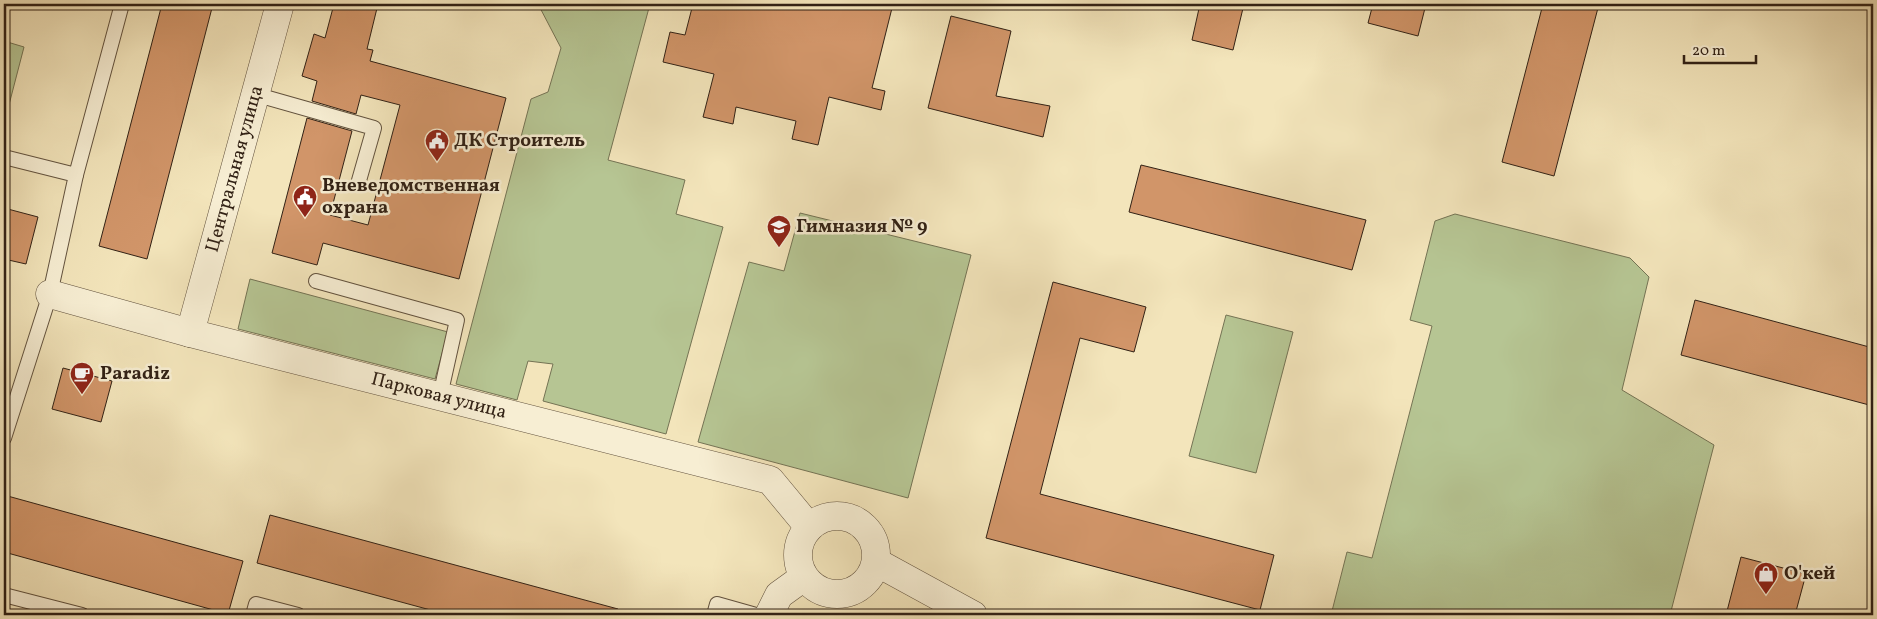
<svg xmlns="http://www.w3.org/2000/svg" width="1877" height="619" viewBox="0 0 1877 619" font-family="Vollkorn,serif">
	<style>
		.green { fill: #b6c593; stroke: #747354 }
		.building { fill: #d19569; stroke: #312115 }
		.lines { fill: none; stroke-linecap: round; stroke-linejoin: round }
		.lane-casing { stroke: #62523e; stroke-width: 16 }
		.street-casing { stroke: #62523e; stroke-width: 29 }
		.lane { stroke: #f7eed3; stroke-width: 14 }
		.street { stroke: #f7eed3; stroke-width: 28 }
		.labels { text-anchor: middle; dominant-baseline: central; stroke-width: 5; stroke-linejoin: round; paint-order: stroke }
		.poi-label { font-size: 19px; font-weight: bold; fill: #312115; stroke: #f7eed3; text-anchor: start }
		.street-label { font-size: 19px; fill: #312115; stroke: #f7eed3 }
	</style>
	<rect width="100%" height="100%" fill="#f3e5bb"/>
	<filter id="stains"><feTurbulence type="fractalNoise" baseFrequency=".004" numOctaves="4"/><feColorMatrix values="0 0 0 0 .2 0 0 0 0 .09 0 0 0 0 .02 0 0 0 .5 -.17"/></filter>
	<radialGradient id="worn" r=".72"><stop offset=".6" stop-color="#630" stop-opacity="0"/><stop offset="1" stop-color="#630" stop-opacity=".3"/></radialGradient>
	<g class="green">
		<path d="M538 4H650L608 160 685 180 676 214 723 227 666 434 543 401 553 364 528 361 517 400 456 384 531 99 548 92 561 48Z"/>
		<path d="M4 41 24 47 4 124Z"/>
		<path d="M800 213 971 255 908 498 698 442 749 262 784 271Z"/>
		<path d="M1455 214 1630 258 1649 277 1622 390 1714 445 1670 615H1331L1347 552 1372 558 1432 326 1410 320 1435 221Z"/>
		<path d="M250 279 448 332 435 379 238 329Z"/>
		<path d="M1226 315 1293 332 1256 473 1189 456Z"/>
	</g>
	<g class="building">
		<path d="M162 4H213L147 259 99 246Z"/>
		<path d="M334 4H378L367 49 373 50 370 61 506 98 459 279 323 243 317 265 272 253 307 118 352 131 330 215 368 225 400 105 361 95 356 114 312 101 317 81 302 76 314 34 325 38Z"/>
		<path d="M693 4H893L872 88 885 91 881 110 829 97 818 145 792 139 796 121 736 107 733 124 703 117 714 74 663 62 670 32 685 35Z"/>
		<path d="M1200 4H1244L1233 50 1192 40Z"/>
		<path d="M1373 4H1426L1418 36 1368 23Z"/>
		<path d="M1543 4H1599L1554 176 1502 162Z"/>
		<path d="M951 16 1011 31 996 96 1050 106 1043 137 928 108Z"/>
		<path d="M1141 165 1366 220 1352 270 1129 212Z"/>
		<path d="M4 208 38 217 26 264 4 259Z"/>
		<path d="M1053 282 1146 307 1134 352 1080 338 1040 494 1274 555 1260 610 986 538Z"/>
		<path d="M1695 300 1873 348V406L1681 355Z"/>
		<path d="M63 368 112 381 101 422 52 409Z"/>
		<path d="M4 495 243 561 228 614 4 552Z"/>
		<path d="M270 515 618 609 617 615H449L257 563Z"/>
		<path d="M1741 557 1806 574 1795 615H1726Z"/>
	</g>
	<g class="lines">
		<defs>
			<g id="lane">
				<path d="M254 94 374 128 358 184"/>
				<path d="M4 157 76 175 50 294 4 438"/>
				<path d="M76 175 122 4"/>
				<path d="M316 281 457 320 440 396"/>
				<path d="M4 595 82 615"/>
				<path d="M253 615 256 604 298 615"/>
				<path d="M714 615 717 604 756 615"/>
			</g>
			<g id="street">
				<path id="s1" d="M50 294 190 333 770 480 809 527"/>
				<path id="s2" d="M190 333 280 4"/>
				<circle cx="837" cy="555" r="39"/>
				<path d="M876 562 973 615"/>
				<path d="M769 615 779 595 804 577"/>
			</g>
		</defs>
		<use href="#lane" class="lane-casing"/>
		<use href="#street" class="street-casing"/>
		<use href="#lane" class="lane"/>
		<use href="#street" class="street"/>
	</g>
	<defs>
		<symbol id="civic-pin" viewBox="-11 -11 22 30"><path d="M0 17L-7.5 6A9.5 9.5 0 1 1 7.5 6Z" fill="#8f2418" stroke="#f7eed3"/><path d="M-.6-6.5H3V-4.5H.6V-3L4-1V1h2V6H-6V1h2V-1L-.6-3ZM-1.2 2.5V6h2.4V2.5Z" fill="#fff"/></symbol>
		<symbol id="school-pin" viewBox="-11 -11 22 30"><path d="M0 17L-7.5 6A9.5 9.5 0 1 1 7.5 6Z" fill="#8f2418" stroke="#f7eed3"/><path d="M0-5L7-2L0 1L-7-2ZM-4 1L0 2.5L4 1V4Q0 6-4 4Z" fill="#fff"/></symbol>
		<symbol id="cafe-pin" viewBox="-11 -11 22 30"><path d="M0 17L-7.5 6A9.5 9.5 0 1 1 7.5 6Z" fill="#8f2418" stroke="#f7eed3"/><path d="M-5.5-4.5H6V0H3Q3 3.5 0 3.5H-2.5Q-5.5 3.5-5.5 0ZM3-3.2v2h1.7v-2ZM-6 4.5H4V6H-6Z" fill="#fff"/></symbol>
		<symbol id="shop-pin" viewBox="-11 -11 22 30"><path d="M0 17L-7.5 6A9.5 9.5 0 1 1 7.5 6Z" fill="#8f2418" stroke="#f7eed3"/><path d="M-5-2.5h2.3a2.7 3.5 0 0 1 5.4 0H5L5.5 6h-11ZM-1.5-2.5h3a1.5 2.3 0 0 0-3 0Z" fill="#fff"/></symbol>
	</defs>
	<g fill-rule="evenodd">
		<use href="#civic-pin" x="423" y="127" width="28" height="38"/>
		<use href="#civic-pin" x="291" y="183" width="28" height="38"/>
		<use href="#school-pin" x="765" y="213" width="28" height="38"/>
		<use href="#cafe-pin" x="68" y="360" width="28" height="38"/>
		<use href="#shop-pin" x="1752" y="560" width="28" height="38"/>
	</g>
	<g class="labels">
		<g class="poi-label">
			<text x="454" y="141">ДК Строитель</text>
			<text x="322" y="186">Вневедомственная<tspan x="322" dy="22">охрана</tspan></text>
			<text x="796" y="227">Гимназия № 9</text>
			<text x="100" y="374">Paradiz</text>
			<text x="1784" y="574">О'кей</text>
		</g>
		<g class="street-label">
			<text stroke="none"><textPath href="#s2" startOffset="170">Центральная улица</textPath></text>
			<text stroke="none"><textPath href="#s1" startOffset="402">Парковая улица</textPath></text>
		</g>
	</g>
	<rect width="1877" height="619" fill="none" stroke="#f3e5bb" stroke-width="20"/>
	<rect x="5" y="5" width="1867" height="609" fill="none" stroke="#312115" stroke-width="2.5"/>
	<rect x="10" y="10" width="1857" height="599" fill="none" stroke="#312115"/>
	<path d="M1684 55v8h72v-8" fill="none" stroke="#312115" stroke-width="2.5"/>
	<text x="1692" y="55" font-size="15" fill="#312115" stroke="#f7eed3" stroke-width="4" paint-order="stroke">20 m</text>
	<rect width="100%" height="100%" filter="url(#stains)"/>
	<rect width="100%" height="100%" fill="url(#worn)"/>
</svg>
